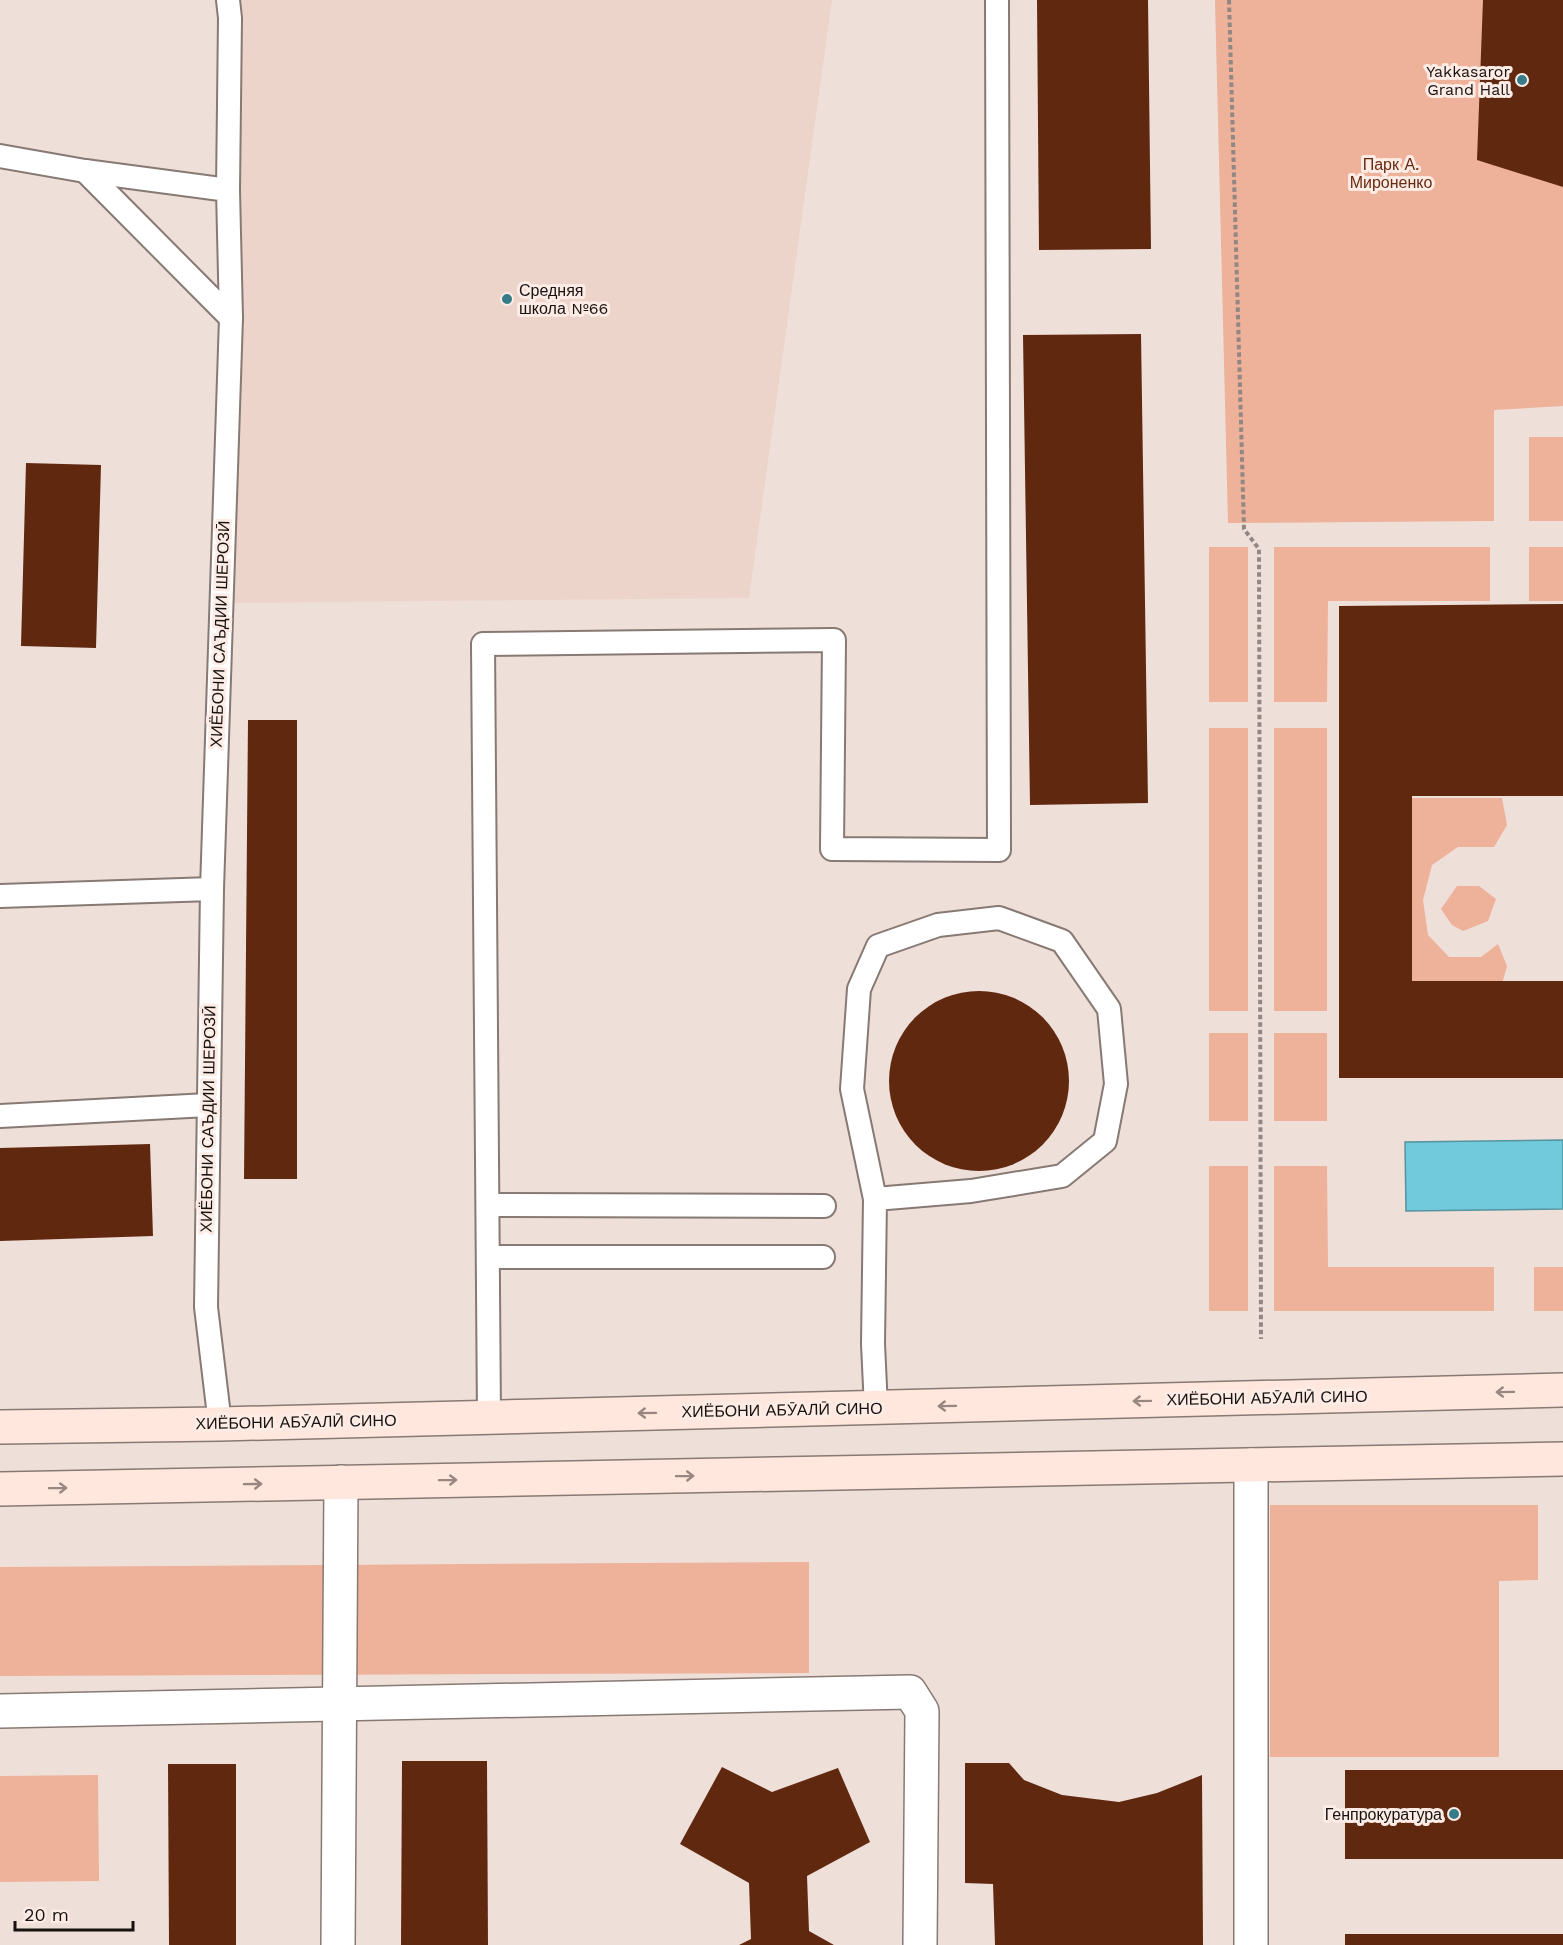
<svg xmlns="http://www.w3.org/2000/svg" width="1563" height="1945" viewBox="0 0 1563 1945" font-family="'Work Sans',sans-serif">
	<style>
		.built { fill: #ecd4ca }
		.green { fill: #eeb199 }
		.water { fill: #70cadb; stroke: #55939e; stroke-width: 1.5 }
		.building { fill: #612810 }
		.lines { fill: none; stroke-linecap: round; stroke-linejoin: round }
		.service-casing { stroke: #877973; stroke-width: 26 }
		.minor-casing { stroke: #877973; stroke-width: 36 }
		.secondary-casing { stroke: #877973; stroke-width: 36 }
		.path { stroke: #938783; stroke-width: 4; stroke-dasharray: 4.5 3; stroke-linecap: butt }
		.service { stroke: #fff; stroke-width: 22 }
		.minor { stroke: #fff; stroke-width: 33 }
		.secondary { stroke: #ffe7dd; stroke-width: 33 }
		.oneway { stroke: #978780 }
		.poi-dot { fill: #367c88; stroke: #fdece6; stroke-width: 2 }
		.labels { text-anchor: middle; dominant-baseline: central; stroke-width: 6; stroke-linejoin: round; paint-order: stroke }
		.poi-label { font-size: 16px; fill: #17120f; stroke: #fdece6; text-anchor: end }
		.park-label { font-size: 16px; fill: #682b10; stroke: #fdece6 }
		.street-label { font-size: 16px; fill: #17120f; stroke: #fdece6 }
	</style>
	<rect width="100%" height="100%" fill="#efdfd9"/>
	<path class="built" d="M223 0H832L749 598 226 603Z"/>
	<g class="green">
		<path d="M1215 0H1563V406L1494 410V521L1228 523Z"/>
		<rect x="1529" y="437" width="34" height="84"/>
		<path d="M1248 547V702H1209V547Z"/>
		<path d="M1490 547V601H1328L1327 702H1274V547Z"/>
		<path d="M1563 547V601H1529V547Z"/>
		<rect x="1209" y="728" width="39" height="283"/>
		<rect x="1274" y="728" width="53" height="283"/>
		<path d="M1410 798H1502L1507 825 1494 847H1458L1432 865 1423 900 1428 935 1449 957H1481L1498 944 1507 966 1502 984H1410Z"/>
		<path d="M1457 886H1479L1496 899 1488 921 1463 931 1452 925 1441 909Z"/>
		<rect x="1209" y="1033" width="39" height="88"/>
		<rect x="1274" y="1033" width="53" height="88"/>
		<rect x="1209" y="1166" width="39" height="145"/>
		<path d="M1274 1166H1327L1328 1267H1494V1311H1274Z"/>
		<rect x="1534" y="1267" width="29" height="44"/>
		<path d="M1270 1505H1538V1580L1499 1581V1757H1270Z"/>
		<path d="M809 1562V1673L0 1676V1567Z"/>
		<path d="M98 1775 99 1881 0 1882V1776Z"/>
	</g>
	<path class="water" d="M1563 1140V1209L1406 1211 1405 1142Z"/>
	<g class="building">
		<path d="M1037 0H1148L1151 249 1039 250Z"/>
		<path d="M1483 0H1563V187L1477 160Z"/>
		<path d="M1141 334 1148 803 1030 805 1023 335Z"/>
		<path d="M26 463 101 465 96 648 21 646Z"/>
		<path d="M1563 604V796H1412V981H1563V1078H1339V606Z"/>
		<path d="M248 720H297V1179H244Z"/>
		<circle cx="979" cy="1081" r="90"/>
		<path d="M150 1144 153 1236 0 1241V1148Z"/>
		<path d="M402 1761H487L488 1945H401Z"/>
		<path d="M965 1763H1009L1024 1780 1062 1795 1119 1802 1157 1793 1202 1775 1203 1945H995L993 1884 965 1883Z"/>
		<path d="M168 1764H236V1945H169Z"/>
		<path d="M722 1767 772 1792 838 1768 870 1842 807 1876 809 1931 834 1945H739L751 1939 749 1883 680 1844Z"/>
		<rect x="1345" y="1770" width="218" height="89"/>
		<rect x="1345" y="1934" width="218" height="11"/>
	</g>
	<g class="lines">
		<defs>
			<g id="service">
				<path d="M0 156 85 171 228 190 231 318 212 889 206 1307 220 1424"/>
				<path d="M85 171 231 318"/>
				<path d="M228 190 230 18 228 0"/>
				<path d="M0 896 212 889"/>
				<path d="M0 1116 208 1105"/>
				<path d="M875 1199 971 1191 1062 1176 1105 1141 1116 1084 1109 1009 1062 941 999 918 938 925 878 946 859 989 852 1089 875 1199 873 1344 876 1408"/>
				<path d="M488 1205 824 1206"/>
				<path d="M488 1257H823"/>
				<path d="M489 1417 483 644 834 640 832 849 999 850 997 0"/>
			</g>
			<g id="minor">
				<path d="M0 1711 910 1692 922 1711 920 1945"/>
				<path d="M338 1945 341 1482"/>
				<path d="M1251 1945V1465"/>
			</g>
			<g id="secondary">
				<path d="M0 1427 220 1424 1563 1390"/>
				<path d="M0 1489 1563 1459"/>
			</g>
		</defs>
		<use href="#service" class="service-casing"/>
		<use href="#minor" class="minor-casing"/>
		<use href="#secondary" class="secondary-casing"/>
		<path class="path" d="M1229 0 1244 529 1259 549 1261 1339"/>
		<use href="#service" class="service"/>
		<use href="#minor" class="minor"/>
		<use href="#secondary" class="secondary"/>
	</g>
	<defs><path id="oneway-shaft" d="M-6 0H5M1.5-3L5.5 0L1.5 3" fill="none" stroke-width="1.6" stroke-linecap="round" stroke-linejoin="round" transform="scale(1.5)"/></defs>
	<g class="oneway">
		<use href="#oneway-shaft" transform="translate(1505 1392) rotate(179)"/>
		<use href="#oneway-shaft" transform="translate(1142 1401) rotate(179)"/>
		<use href="#oneway-shaft" transform="translate(947 1406) rotate(179)"/>
		<use href="#oneway-shaft" transform="translate(647 1413) rotate(179)"/>
		<use href="#oneway-shaft" transform="translate(685 1476) rotate(-1)"/>
		<use href="#oneway-shaft" transform="translate(448 1480) rotate(-1)"/>
		<use href="#oneway-shaft" transform="translate(253 1484) rotate(-1)"/>
		<use href="#oneway-shaft" transform="translate(58 1488) rotate(-1)"/>
	</g>
	<g class="poi-dot">
		<circle cx="1522" cy="80" r="6"/>
		<circle cx="507" cy="299" r="6"/>
		<circle cx="1454" cy="1814" r="6"/>
	</g>
	<g class="labels">
		<g class="poi-label">
			<text x="1510" y="71">Yakkasaror<tspan x="1510" dy="18">Grand Hall</tspan></text>
			<text x="519" y="290" text-anchor="start">Средняя<tspan x="519" dy="18">школа №66</tspan></text>
			<text x="1442" y="1814">Генпрокуратура</text>
		</g>
		<g class="park-label">
			<text x="1391" y="164">Парк А.<tspan x="1391" dy="18">Мироненко</tspan></text>
		</g>
		<g class="street-label">
			<text transform="translate(220 634) rotate(-88)">ХИЁБОНИ САЪДИИ ШЕРОЗӢ</text>
			<text transform="translate(208 1119) rotate(-89)">ХИЁБОНИ САЪДИИ ШЕРОЗӢ</text>
			<text transform="translate(1267 1398) rotate(-1)">ХИЁБОНИ АБӮАЛӢ СИНО</text>
			<text transform="translate(782 1410) rotate(-1)">ХИЁБОНИ АБӮАЛӢ СИНО</text>
			<text transform="translate(296 1422) rotate(-1)">ХИЁБОНИ АБӮАЛӢ СИНО</text>
		</g>
	</g>
	<path d="M15 1921v9h118v-9" fill="none" stroke="#17120f" stroke-width="3"/>
	<text x="24" y="1921" font-size="18" fill="#17120f" stroke="#fdece6" stroke-width="4.5" paint-order="stroke">20 m</text>
</svg>
